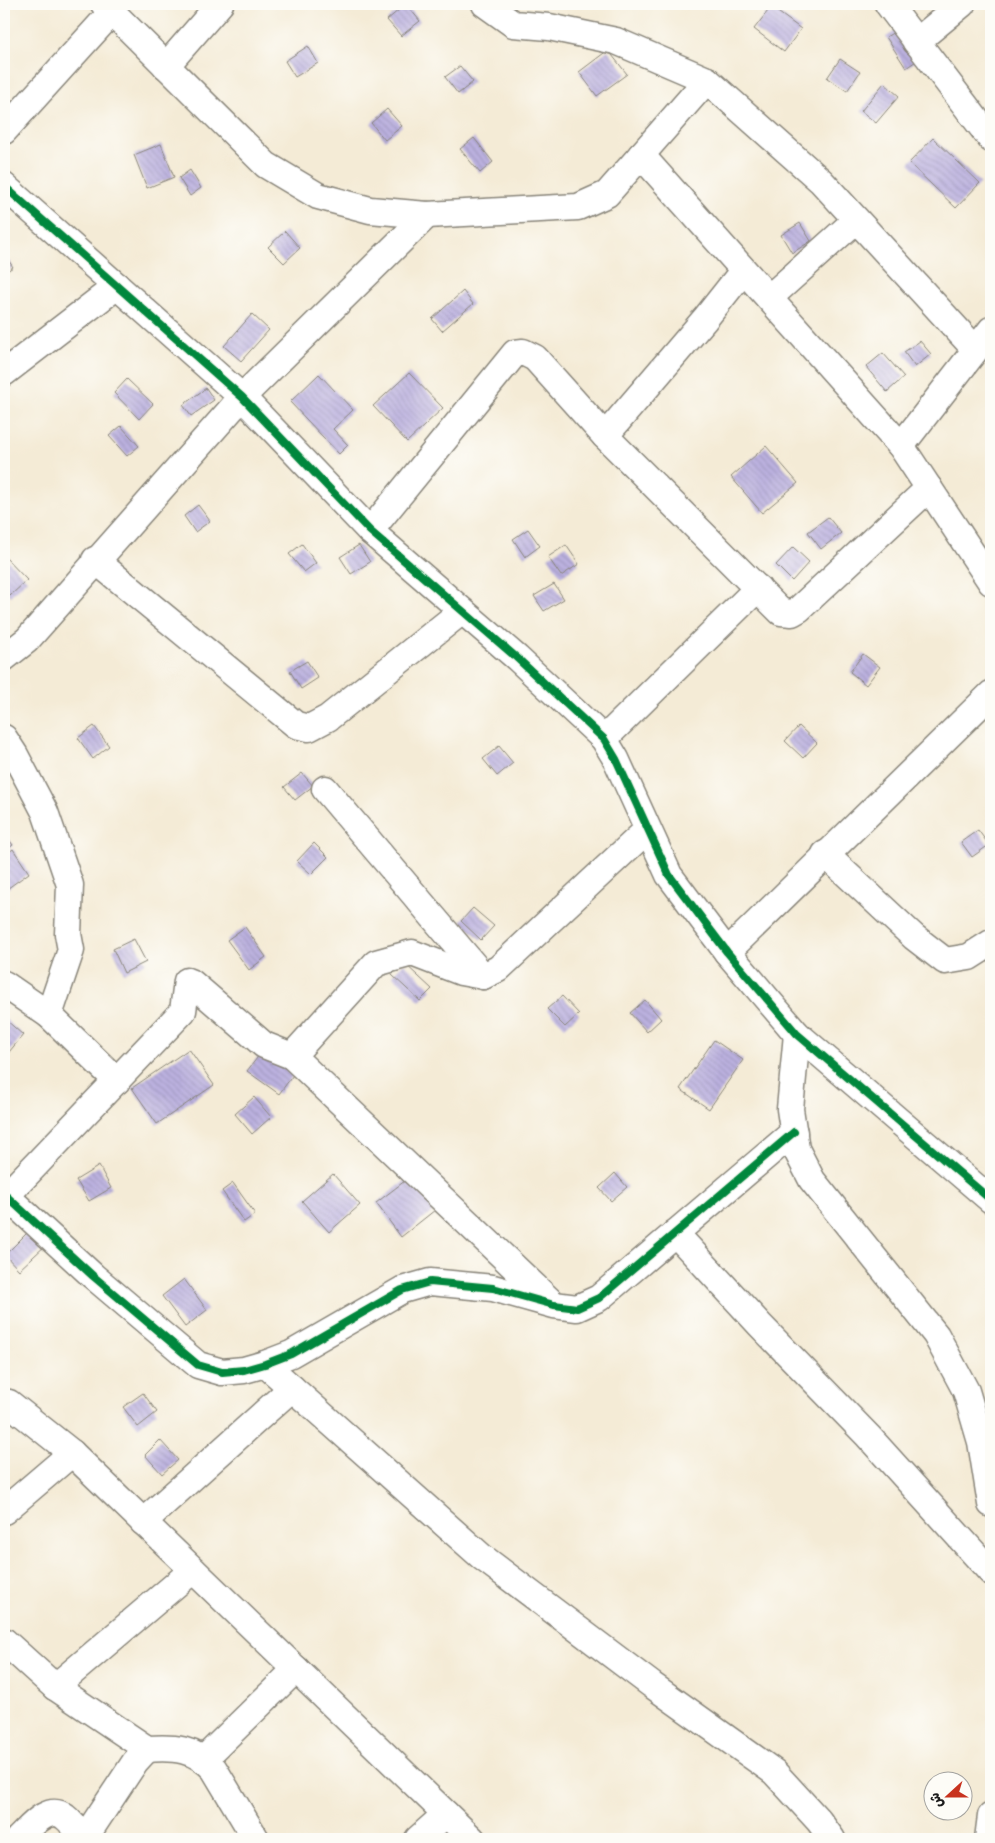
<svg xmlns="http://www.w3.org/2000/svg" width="995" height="1843" viewBox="0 0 995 1843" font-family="'Shantell Sans','Playpen Sans Arabic',sans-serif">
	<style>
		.building { fill: url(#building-back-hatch) }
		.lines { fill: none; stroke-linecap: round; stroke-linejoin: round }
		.minor-casing { stroke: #888479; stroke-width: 29 }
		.minor { stroke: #fff; stroke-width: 26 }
		.cycleway-casing { stroke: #fdfcf7; stroke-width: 11 }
		.cycleway { stroke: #00873e; stroke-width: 8 }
	</style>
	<defs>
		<pattern id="building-back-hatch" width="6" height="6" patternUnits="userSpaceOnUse" patternTransform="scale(1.25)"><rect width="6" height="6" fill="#bbb1df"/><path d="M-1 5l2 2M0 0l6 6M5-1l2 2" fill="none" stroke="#a098bf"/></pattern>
	</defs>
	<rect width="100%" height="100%" fill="#fdfcf7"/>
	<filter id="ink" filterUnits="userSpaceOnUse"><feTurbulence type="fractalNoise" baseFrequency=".02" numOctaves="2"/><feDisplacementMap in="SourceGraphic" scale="10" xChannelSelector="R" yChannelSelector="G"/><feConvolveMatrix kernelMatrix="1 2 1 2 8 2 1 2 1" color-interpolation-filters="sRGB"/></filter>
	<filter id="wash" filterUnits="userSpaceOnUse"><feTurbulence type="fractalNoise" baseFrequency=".0096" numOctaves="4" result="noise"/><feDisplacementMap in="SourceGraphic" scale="20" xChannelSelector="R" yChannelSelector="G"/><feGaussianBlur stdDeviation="1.12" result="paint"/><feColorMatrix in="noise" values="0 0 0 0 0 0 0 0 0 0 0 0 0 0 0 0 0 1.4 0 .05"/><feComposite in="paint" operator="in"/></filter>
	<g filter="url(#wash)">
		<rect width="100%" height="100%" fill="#f4ebd6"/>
		<g id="blocks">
			<g class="building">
				<path d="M406 4 420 21 401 36 387 20Z"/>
				<path d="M771 7 801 29 784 52 754 29Z"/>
				<path d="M899 29 919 59 906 68 886 37Z"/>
				<path d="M308 46 318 63 295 77 285 61Z"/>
				<path d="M608 50 627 74 597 96 579 72Z"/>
				<path d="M840 59 860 72 847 91 827 78Z"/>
				<path d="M460 66 473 82 458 94 445 77Z"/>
				<path d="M884 83 899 96 876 123 861 111Z"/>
				<path d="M387 109 402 126 385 140 371 123Z"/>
				<path d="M474 138 493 162 480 173 460 149Z"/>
				<path d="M933 138 980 183 956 208 909 163Z"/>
				<path d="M161 144 174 177 147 188 134 155Z"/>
				<path d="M190 170 201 188 190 196 179 178Z"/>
				<path d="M800 223 811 241 792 253 781 235Z"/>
				<path d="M285 231 300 248 284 263 268 247Z"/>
				<path d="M4 254 13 267 4 273Z"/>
				<path d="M463 291 473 304 442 331 432 319Z"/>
				<path d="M252 314 269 330 241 361 224 346Z"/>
				<path d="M920 341 931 354 915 367 904 352Z"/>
				<path d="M883 353 904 377 887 392 866 367Z"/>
				<path d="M409 373 443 408 407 442 373 406Z"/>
				<path d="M319 374 353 410 333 429 348 445 339 454 290 402Z"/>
				<path d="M127 379 153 404 139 419 114 393Z"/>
				<path d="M206 388 214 400 191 416 183 405Z"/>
				<path d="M121 426 139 446 127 456 109 436Z"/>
				<path d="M766 446 798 483 762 513 731 477Z"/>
				<path d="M198 505 210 521 195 532 184 516Z"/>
				<path d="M828 517 841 533 821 549 808 532Z"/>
				<path d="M528 529 540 546 525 557 513 539Z"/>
				<path d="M302 544 316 563 304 572 289 554Z"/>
				<path d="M359 545 370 562 351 574 340 557Z"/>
				<path d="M566 545 579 564 561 576 548 557Z"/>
				<path d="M793 547 809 562 792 581 776 565Z"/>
				<path d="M4 556 27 580 10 596 4 589Z"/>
				<path d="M554 584 564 599 544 611 534 596Z"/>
				<path d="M863 654 880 667 866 685 850 672Z"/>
				<path d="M307 661 318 678 301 689 290 671Z"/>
				<path d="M94 726 109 746 93 759 78 738Z"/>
				<path d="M799 726 817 743 803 758 785 741Z"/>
				<path d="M499 746 513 763 497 776 483 759Z"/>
				<path d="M302 773 313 786 295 800 284 787Z"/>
				<path d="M978 830 989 845 972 857 961 842Z"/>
				<path d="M4 833 13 845 4 852Z"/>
				<path d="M314 843 328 857 311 874 297 861Z"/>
				<path d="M13 849 29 873 4 891V856Z"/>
				<path d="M473 908 494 926 481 940 461 921Z"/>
				<path d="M245 927 266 957 249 970 227 940Z"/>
				<path d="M134 939 146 962 124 973 113 949Z"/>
				<path d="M404 963 432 989 420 1001 392 975Z"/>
				<path d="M562 996 579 1014 565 1027 547 1009Z"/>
				<path d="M645 1000 661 1019 647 1032 630 1013Z"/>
				<path d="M5 1019 23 1035 9 1052 4 1047Z"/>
				<path d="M714 1040 743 1060 709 1109 680 1089Z"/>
				<path d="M189 1049 214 1085 157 1124 132 1088Z"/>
				<path d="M264 1049 296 1071 279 1094 247 1071Z"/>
				<path d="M254 1097 271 1117 252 1134 235 1114Z"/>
				<path d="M99 1166 111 1188 89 1201 76 1180Z"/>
				<path d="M615 1173 627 1187 611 1201 599 1188Z"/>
				<path d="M333 1174 360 1205 329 1232 302 1201Z"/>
				<path d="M410 1177 435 1210 401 1237 376 1203Z"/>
				<path d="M233 1183 255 1214 244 1222 222 1191Z"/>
				<path d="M32 1228 47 1244 19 1270 5 1255Z"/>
				<path d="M184 1279 207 1310 185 1327 162 1296Z"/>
				<path d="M143 1393 157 1412 138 1427 123 1407Z"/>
				<path d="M160 1440 178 1460 162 1474 145 1455Z"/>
			</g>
		</g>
	</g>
	<g filter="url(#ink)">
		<use href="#blocks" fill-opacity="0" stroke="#888479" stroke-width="1"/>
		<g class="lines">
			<defs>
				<g id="minor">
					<path d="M104 4 266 165 318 196 370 210 427 215 578 207 607 194 707 80"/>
					<path d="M485 4 513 24 549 27 616 41 707 80 821 181 975 349"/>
					<path d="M888 4 991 139"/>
					<path d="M916 42 962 4"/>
					<path d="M166 66 220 4"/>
					<path d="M4 131 112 12"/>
					<path d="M641 155 901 446 991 582"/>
					<path d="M4 186 242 397 370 531 517 658 604 739 616 759 669 875 727 952 797 1034 991 1200"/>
					<path d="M769 298 856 220"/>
					<path d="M4 373 117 286"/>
					<path d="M605 436 705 319 743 271"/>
					<path d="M901 446 991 330"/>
					<path d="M370 531 515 353 523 352 535 358 605 436 781 612 792 613 799 609 929 488"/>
					<path d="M95 560 296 725 309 728 328 718 462 611"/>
					<path d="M4 658 27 640 242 397 427 215"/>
					<path d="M4 738 15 755 45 812 70 885 68 934 71 950 49 1015"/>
					<path d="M604 739 758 588"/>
					<path d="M325 789 483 976"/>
					<path d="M825 854 914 937 945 961 969 957 991 943"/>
					<path d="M727 952 991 694"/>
					<path d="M4 984 49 1015 117 1081"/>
					<path d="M797 1034 790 1109 796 1149 812 1180 936 1335 966 1391 981 1442 991 1504"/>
					<path d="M292 1056 551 1302"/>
					<path d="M4 1194 93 1276 198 1365 222 1372 244 1370 265 1364 291 1354 402 1290 430 1282 493 1288 554 1305 577 1308 599 1298 794 1132"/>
					<path d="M6 1196 183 1011 187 981 192 983 264 1045 292 1056 376 963 412 953 461 972 483 976 498 969 647 830"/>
					<path d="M675 1233 760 1325 868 1436 991 1572"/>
					<path d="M265 1364 482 1557 652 1685 774 1772 819 1821 832 1839"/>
					<path d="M4 1402 9 1403 72 1453 472 1839"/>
					<path d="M4 1511 72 1453"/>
					<path d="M143 1522 292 1388"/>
					<path d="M4 1641 55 1687 147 1749C174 1747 194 1748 214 1769L256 1839"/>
					<path d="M55 1687 193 1570"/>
					<path d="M204 1759 296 1669"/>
					<path d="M18 1839C29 1829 48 1803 65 1817 73 1823 73 1828 83 1832L92 1827 135 1762 147 1749"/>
					<path d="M418 1839 446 1814"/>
					<path d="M988 1839 991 1816"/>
				</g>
			</defs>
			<use href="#minor" class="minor-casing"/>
			<use href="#minor" class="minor"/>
			<defs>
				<g id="cycleway">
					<path d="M4 186 242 397 370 531 517 658 604 739 616 759 669 875 727 952 797 1034 991 1200"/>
					<path d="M4 1194 93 1276 198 1365 222 1372 244 1370 265 1364 291 1354 402 1290 430 1282 493 1288 554 1305 577 1308 599 1298 794 1132"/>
				</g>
			</defs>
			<use href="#cycleway" class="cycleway-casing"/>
			<use href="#cycleway" class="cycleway"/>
		</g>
	</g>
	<rect width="995" height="1843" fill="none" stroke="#fdfcf7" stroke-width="20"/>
	<g transform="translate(948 1796) rotate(249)"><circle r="24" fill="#fdfcf7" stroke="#a3a29f"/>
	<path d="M0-4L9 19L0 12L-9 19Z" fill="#c8321e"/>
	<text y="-8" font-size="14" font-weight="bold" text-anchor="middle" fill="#1c1c1c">ش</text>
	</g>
</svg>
